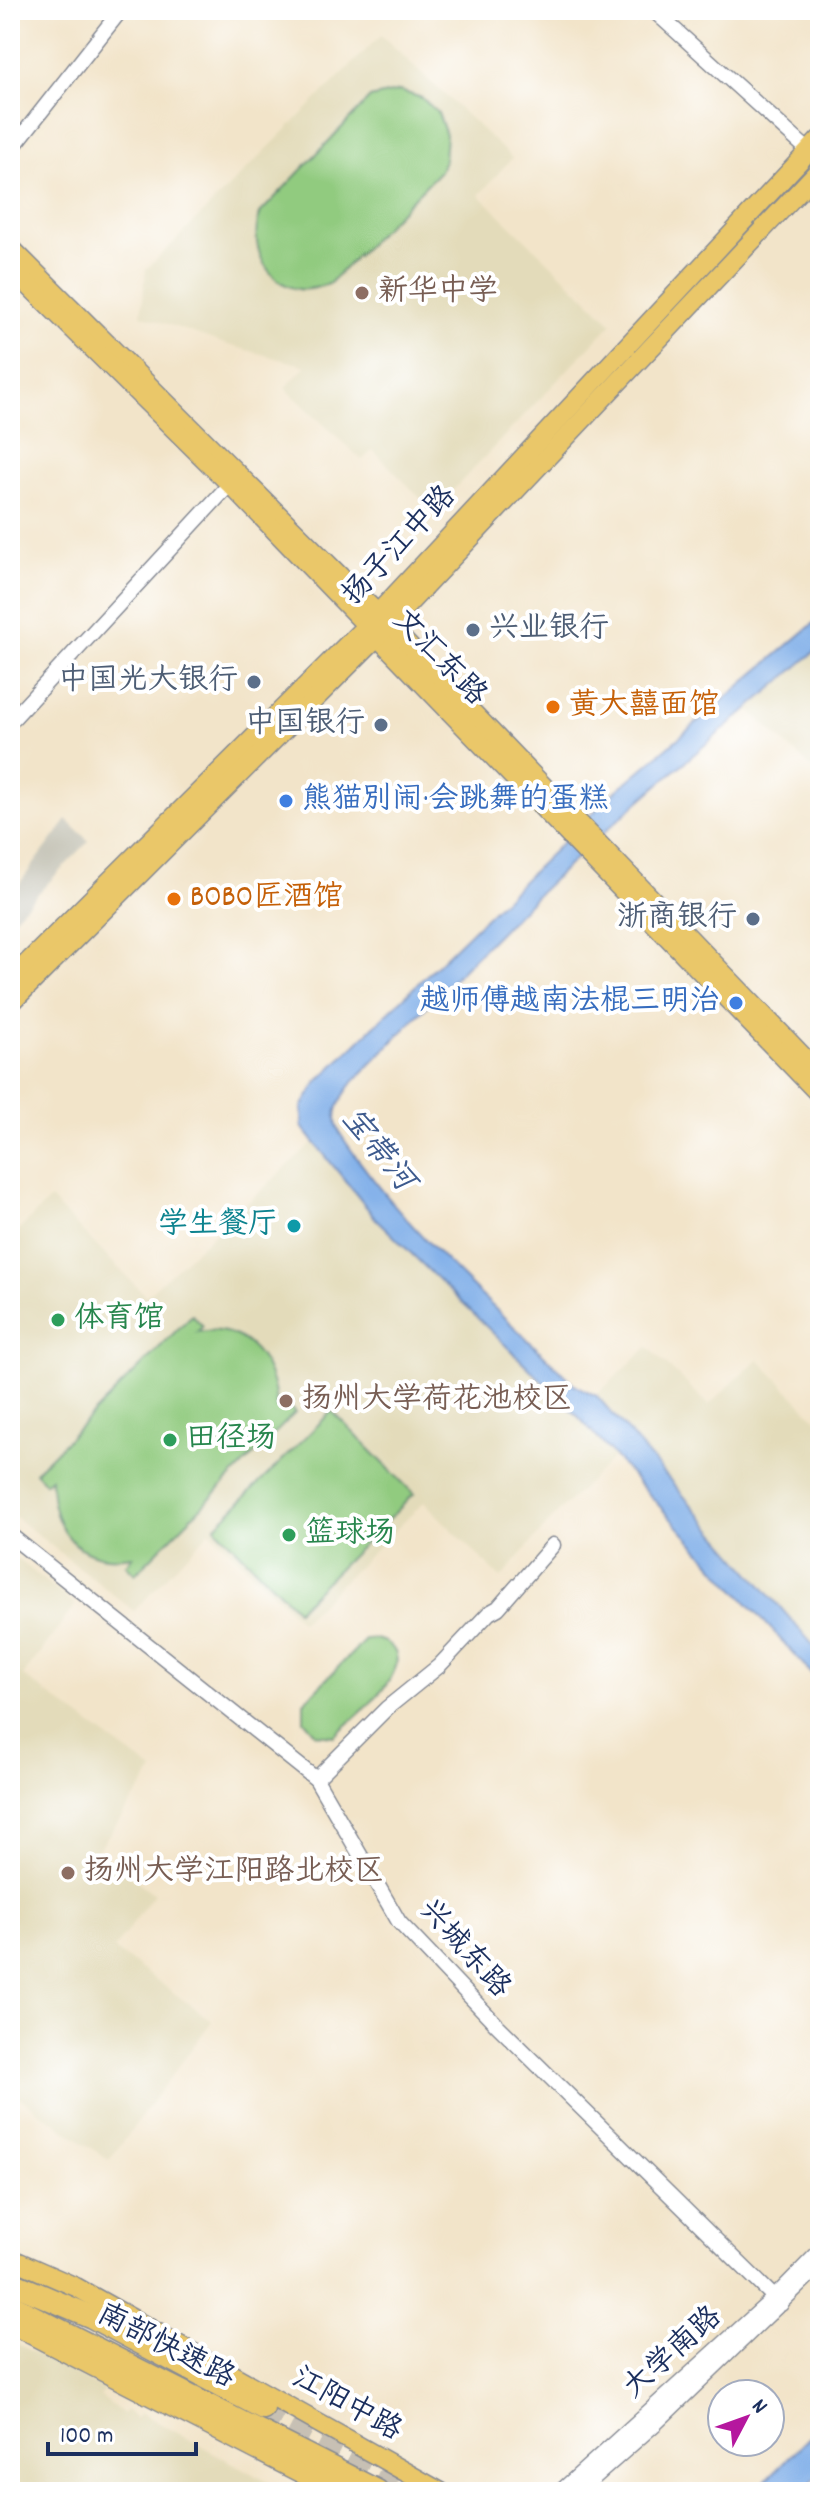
<svg xmlns="http://www.w3.org/2000/svg" width="830" height="2502" viewBox="0 0 830 2502" font-family="Dekko,'LXGW WenKai TC',sans-serif">
	<style>
		.built { fill: #e3dbba }
		.industrial { fill: #c6c5b8 }
		.green { fill: #91cb7f; stroke: #567d6e; stroke-width: 2 }
		.water { fill: #7eade8; stroke: #4c6ea3; stroke-width: 2 }
		.lines { fill: none; stroke-linecap: round; stroke-linejoin: round }
		.highway-tunnel { stroke: #c7c0b4; stroke-width: 22; stroke-dasharray: 22 11; stroke-linecap: butt }
		.minor-casing { stroke: #868a94; stroke-width: 17 }
		.major-casing { stroke: #868a94; stroke-width: 21 }
		.highway-casing { stroke: #868a94; stroke-width: 25 }
		.minor { stroke: #fff; stroke-width: 14 }
		.major { stroke: #eac769; stroke-width: 18 }
		.highway { stroke: #eac769; stroke-width: 22 }
		.education-dot { fill: #8d6e63; stroke: #fff; stroke-width: 3 }
		.service-dot { fill: #5c6f8a; stroke: #fff; stroke-width: 3 }
		.food-dot { fill: #e8710a; stroke: #fff; stroke-width: 3 }
		.shop-dot { fill: #3f7fe0; stroke: #fff; stroke-width: 3 }
		.culture-dot { fill: #0f9aa8; stroke: #fff; stroke-width: 3 }
		.leisure-dot { fill: #2e9e5b; stroke: #fff; stroke-width: 3 }
		.labels { text-anchor: middle; dominant-baseline: central; stroke-width: 8; stroke-linejoin: round; paint-order: stroke }
		.education-label { font-size: 30px; fill: #785e54; stroke: #fff; text-anchor: start }
		.street-label { font-size: 30px; fill: #1b2f5e; stroke: #fff }
		.service-label { font-size: 30px; fill: #4e5e75; stroke: #fff; text-anchor: end }
		.food-label { font-size: 30px; fill: #c56008; stroke: #fff; text-anchor: start }
		.shop-label { font-size: 30px; fill: #366cbe; stroke: #fff; text-anchor: start }
		.culture-label { font-size: 30px; fill: #0d838f; stroke: #fff; text-anchor: end }
		.leisure-label { font-size: 30px; fill: #27864d; stroke: #fff; text-anchor: start }
		.water-label { font-size: 32px; font-style: italic; fill: #3e5b8e; stroke: #fff }
	</style>
	<rect width="100%" height="100%" fill="#fff"/>
	<filter id="ink" filterUnits="userSpaceOnUse"><feTurbulence type="fractalNoise" baseFrequency=".0125" numOctaves="2"/><feDisplacementMap in="SourceGraphic" scale="16" xChannelSelector="R" yChannelSelector="G"/><feConvolveMatrix kernelMatrix="1 2 1 2 8 2 1 2 1" color-interpolation-filters="sRGB"/></filter>
	<filter id="wash" filterUnits="userSpaceOnUse"><feTurbulence type="fractalNoise" baseFrequency=".006" numOctaves="4" result="noise"/><feDisplacementMap in="SourceGraphic" scale="32" xChannelSelector="R" yChannelSelector="G"/><feGaussianBlur stdDeviation="1.8" result="paint"/><feColorMatrix in="noise" values="0 0 0 0 0 0 0 0 0 0 0 0 0 0 0 0 0 1.4 0 .05"/><feComposite in="paint" operator="in"/></filter>
	<g filter="url(#wash)">
		<rect width="100%" height="100%" fill="#f2e4c9"/>
		<g class="built">
			<path d="M381 35 512 158 479 195 612 323 433 511 373 450 362 460 285 388 306 366 228 345 141 315 146 270Z"/>
			<path d="M820 647V776L749 710Z"/>
			<path d="M313 1143 376 1219 576 1414 648 1347 709 1405 758 1359 820 1423V1653L633 1439 559 1511 501 1578 424 1502 301 1622 210 1531 134 1611 10 1513V1239L50 1199 146 1296Z"/>
			<path d="M10 1553 75 1605 23 1676 154 1771 97 1851 154 1894 114 1949 212 2021 109 2160 10 2091Z"/>
			<path d="M10 2340 104 2390 100 2396 123 2414 126 2410 136 2418 141 2413 286 2492H10Z"/>
		</g>
		<path class="industrial" d="M67 820 89 841 10 922V896Z"/>
		<g class="green">
			<path d="M400 91 422 98 438 113 446 135 444 160 440 171 329 284C319 287 308 291 298 289 264 283 248 241 261 212L370 98Z"/>
			<path d="M192 1315 203 1326 197 1332C246 1322 275 1364 276 1407L284 1401 295 1413 135 1574 126 1565 133 1556C78 1565 51 1531 51 1478L45 1483 35 1472Z"/>
			<path d="M332 1411 414 1494 297 1610 215 1527Z"/>
			<path d="M366 1639C376 1638 388 1641 394 1650 410 1675 352 1720 334 1736L316 1734 304 1720V1702Z"/>
		</g>
		<g class="water">
			<path d="M820 618V647C733 723 643 794 559 874 488 941 422 1012 354 1081 341 1098 329 1114 341 1135 404 1230 493 1305 575 1385L597 1396 820 1653V1683L576 1414 376 1219 302 1127V1107L318 1081 609 797Z"/>
			<path d="M820 2427V2473L802 2492H754Z"/>
		</g>
	</g>
	<g filter="url(#ink)">
		<g class="lines">
			<path class="highway-tunnel" d="M263 2408 406 2481"/>
			<defs>
				<g id="minor">
					<path d="M653 10 820 161"/>
					<path d="M10 151 121 10"/>
					<path d="M10 722 230 484"/>
					<path d="M10 1535 316 1779 399 1922 496 2024 781 2304"/>
					<path d="M316 1779 387 1708 439 1666 489 1613 498 1608 553 1545"/>
					<path d="M560 2492 775 2297 820 2251"/>
					<path d="M578 2492 656 2423 820 2265"/>
				</g>
				<g id="major">
					<path d="M10 247 378 614 820 1074"/>
					<path d="M10 267 230 484 820 1095"/>
					<path d="M10 980 367 625 820 139"/>
					<path d="M10 1004 378 636 820 169"/>
					<path d="M10 2258 76 2287 441 2492"/>
					<path d="M10 2324 337 2492"/>
				</g>
				<g id="highway">
					<path d="M10 2282 92 2317 263 2408"/>
					<path d="M10 2305 377 2491"/>
				</g>
			</defs>
			<use href="#minor" class="minor-casing"/>
			<use href="#major" class="major-casing"/>
			<use href="#highway" class="highway-casing"/>
			<use href="#minor" class="minor"/>
			<use href="#major" class="major"/>
			<use href="#highway" class="highway"/>
		</g>
	</g>
	<g class="education-dot">
		<circle cx="362" cy="293" r="8"/>
		<circle cx="286" cy="1401" r="8"/>
		<circle cx="68" cy="1873" r="8"/>
	</g>
	<g class="service-dot">
		<circle cx="473" cy="630" r="8"/>
		<circle cx="254" cy="682" r="8"/>
		<circle cx="381" cy="725" r="8"/>
		<circle cx="753" cy="919" r="8"/>
	</g>
	<g class="food-dot">
		<circle cx="553" cy="707" r="8"/>
		<circle cx="174" cy="899" r="8"/>
	</g>
	<g class="shop-dot">
		<circle cx="286" cy="801" r="8"/>
		<circle cx="736" cy="1003" r="8"/>
	</g>
	<circle class="culture-dot" cx="294" cy="1226" r="8"/>
	<g class="leisure-dot">
		<circle cx="58" cy="1320" r="8"/>
		<circle cx="170" cy="1440" r="8"/>
		<circle cx="289" cy="1535" r="8"/>
	</g>
	<g class="labels">
		<g class="education-label">
			<text x="378" y="293">新华中学</text>
			<text x="302" y="1401">扬州大学荷花池校区</text>
			<text x="84" y="1873">扬州大学江阳路北校区</text>
		</g>
		<g class="street-label">
			<text transform="translate(401 547) rotate(-47)">扬子江中路</text>
			<text transform="translate(438 659) rotate(46)">文汇东路</text>
			<text transform="translate(463 1950) rotate(48)">兴城东路</text>
			<text transform="translate(165 2348) rotate(27)">南部快速路</text>
			<text transform="translate(674 2354) rotate(-42)">大学南路</text>
			<text transform="translate(346 2406) rotate(29)">江阳中路</text>
		</g>
		<g class="service-label">
			<text x="489" y="630" text-anchor="start">兴业银行</text>
			<text x="238" y="682">中国光大银行</text>
			<text x="365" y="725">中国银行</text>
			<text x="737" y="919">浙商银行</text>
		</g>
		<g class="food-label">
			<text x="569" y="707">黄大囍面馆</text>
			<text x="190" y="899">BOBO匠酒馆</text>
		</g>
		<g class="shop-label">
			<text x="302" y="801">熊猫别闹·会跳舞的蛋糕</text>
			<text x="720" y="1003" text-anchor="end">越师傅越南法棍三明治</text>
		</g>
		<g class="culture-label">
			<text x="278" y="1226">学生餐厅</text>
		</g>
		<g class="leisure-label">
			<text x="74" y="1320">体育馆</text>
			<text x="186" y="1440">田径场</text>
			<text x="305" y="1535">篮球场</text>
		</g>
		<g class="water-label">
			<text transform="translate(376 1151) rotate(51)">宝带河</text>
		</g>
	</g>
	<rect width="830" height="2502" fill="none" stroke="#fff" stroke-width="40"/>
	<g transform="translate(746 2418) rotate(49)"><circle r="38" fill="#ffffff" stroke="#a4acbf" stroke-width="2"/>
	<path d="M0-6L14 30L0 20L-14 30Z" fill="#b5179e"/>
	<text y="-12" font-size="22" font-weight="bold" text-anchor="middle" fill="#1b2f5e">N</text>
	</g>
	<path d="M48 2442v12h148v-12" fill="none" stroke="#1b2f5e" stroke-width="4"/>
	<text x="60" y="2442" font-size="24" fill="#1b2f5e" stroke="#ffffff" stroke-width="6" paint-order="stroke">100 m</text>
</svg>
